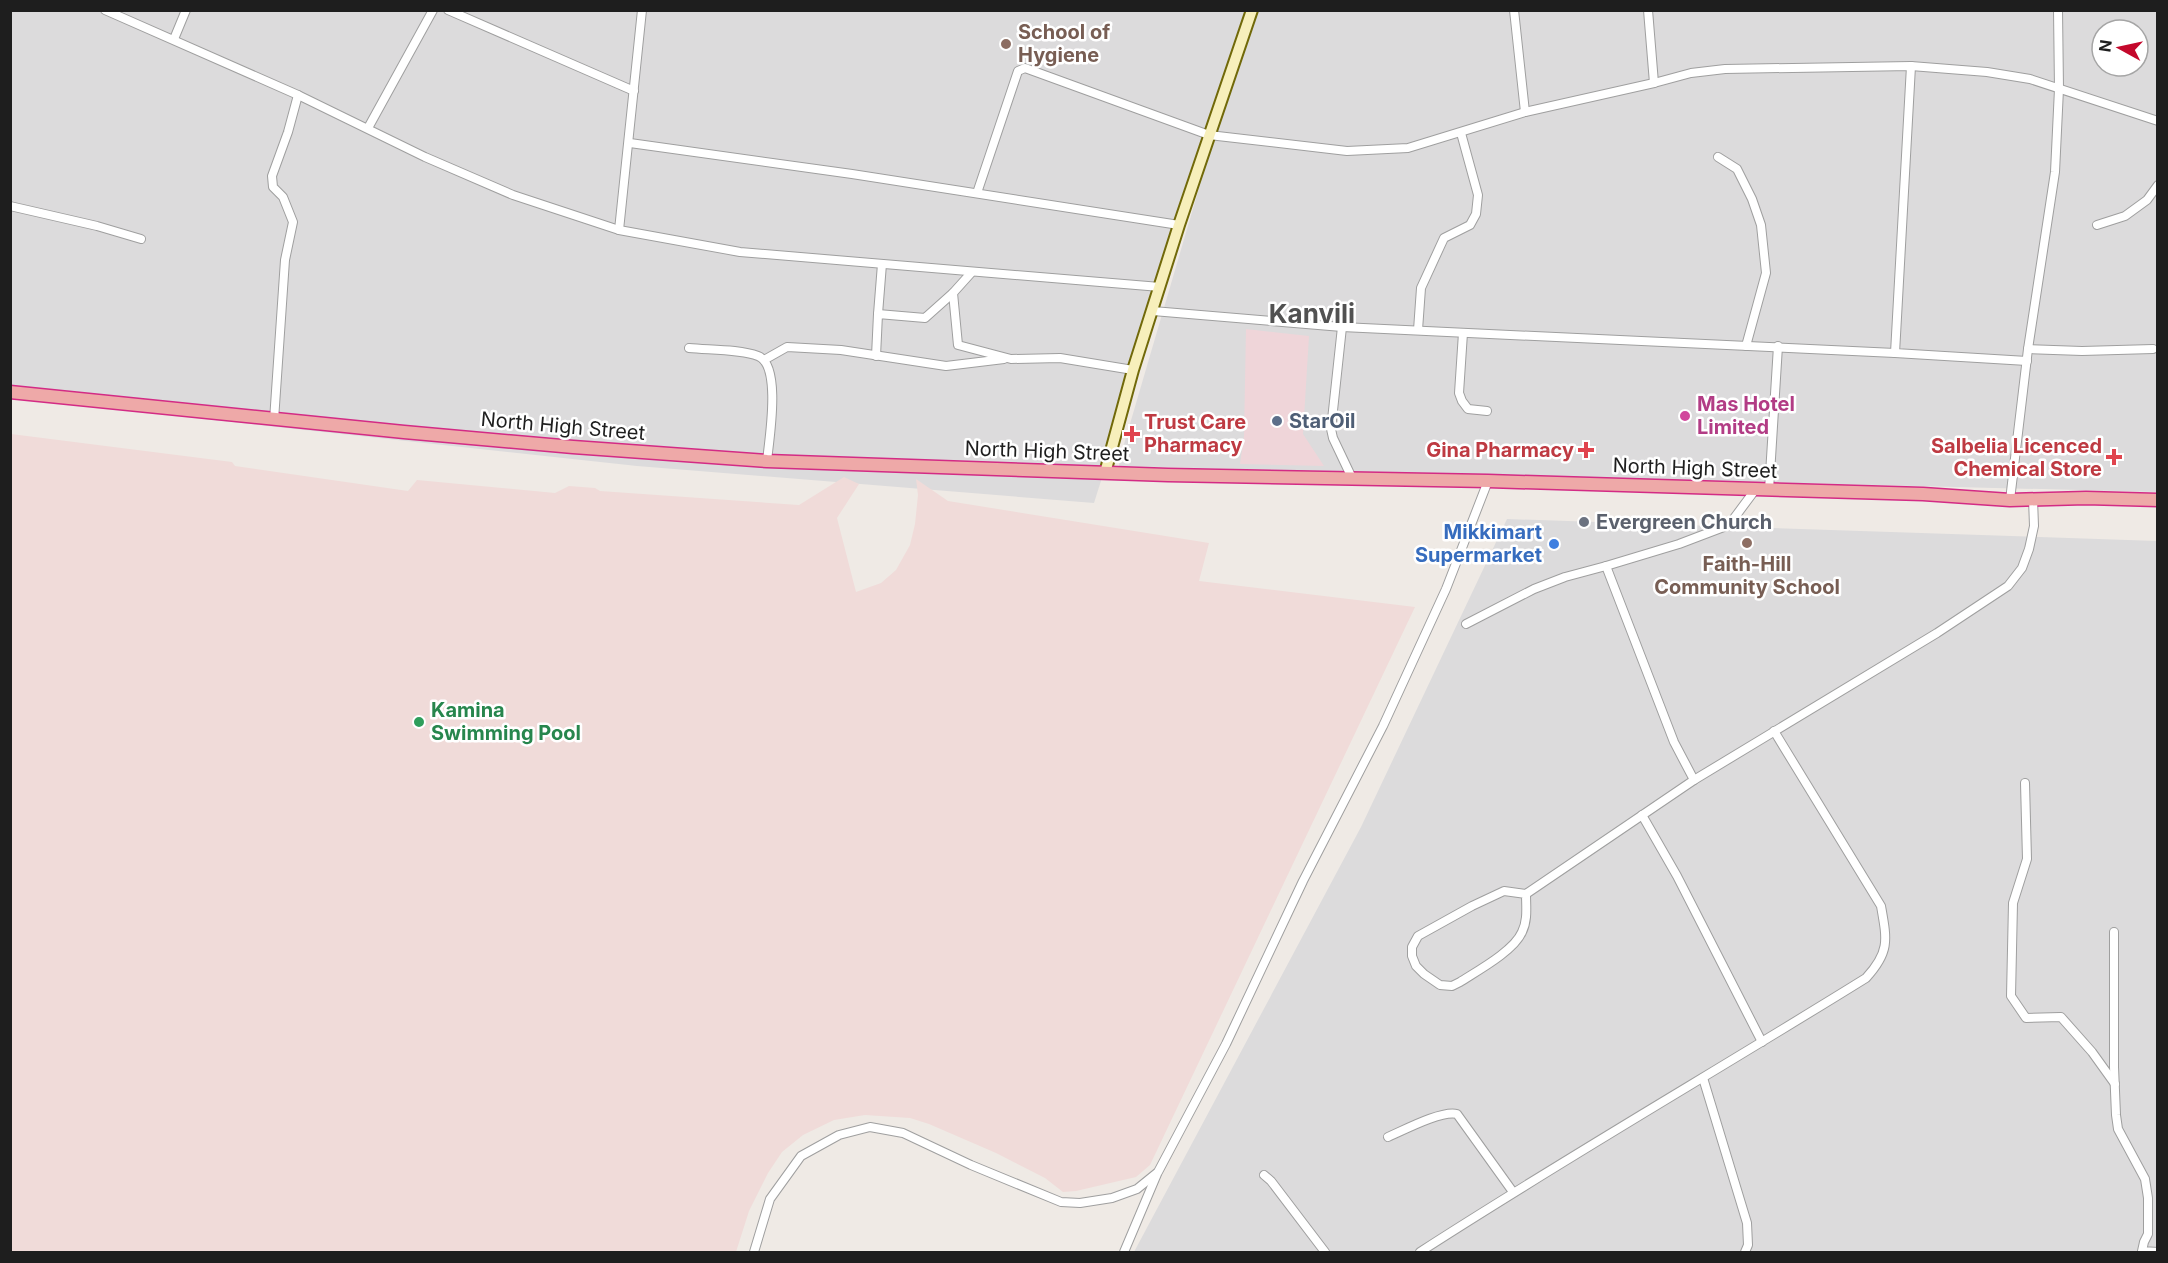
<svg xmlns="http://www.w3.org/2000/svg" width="2168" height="1263" viewBox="0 0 2168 1263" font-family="Inter,sans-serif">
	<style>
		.residential { fill: #dcdbdc; fill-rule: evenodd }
		.commercial { fill: #efd5d9 }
		.military { fill: #f0dbd9 }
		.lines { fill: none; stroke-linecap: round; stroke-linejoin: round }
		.minor-casing { stroke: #9f9f9f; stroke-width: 10 }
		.secondary-casing { stroke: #716909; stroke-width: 14 }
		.trunk-casing { stroke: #d32b85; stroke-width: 15 }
		.minor { stroke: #fff; stroke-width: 8 }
		.secondary { stroke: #f7efbb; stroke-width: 10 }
		.trunk { stroke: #eea9a8; stroke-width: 12 }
		.education-dot { fill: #8d6e63; stroke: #fff; stroke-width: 2 }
		.hotel-dot { fill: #d1479c; stroke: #fff; stroke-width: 2 }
		.service-dot { fill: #5c6f8a; stroke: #fff; stroke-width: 2 }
		.health-dot { fill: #e0444e; stroke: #fff; stroke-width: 2 }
		.worship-dot { fill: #6b7280; stroke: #fff; stroke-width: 2 }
		.shop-dot { fill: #3f7fe0; stroke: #fff; stroke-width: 2 }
		.leisure-dot { fill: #2e9e5b; stroke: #fff; stroke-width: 2 }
		.labels { text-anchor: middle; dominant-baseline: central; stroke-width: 5; stroke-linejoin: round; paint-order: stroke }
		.education-label { font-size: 20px; font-weight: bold; fill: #785e54; stroke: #fff; text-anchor: start }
		.hotel-label { font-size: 20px; font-weight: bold; fill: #b23c85; stroke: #fff; text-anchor: start }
		.service-label { font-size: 20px; font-weight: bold; fill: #4e5e75; stroke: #fff; text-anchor: start }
		.health-label { font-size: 20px; font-weight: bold; fill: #be3a42; stroke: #fff; text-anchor: end }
		.street-label { font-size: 20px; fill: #1e1e1e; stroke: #fff }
		.worship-label { font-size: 20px; font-weight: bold; fill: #5b616d; stroke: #fff; text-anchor: start }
		.shop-label { font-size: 20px; font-weight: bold; fill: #366cbe; stroke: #fff; text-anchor: end }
		.leisure-label { font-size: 20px; font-weight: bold; fill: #27864d; stroke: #fff; text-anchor: start }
		.district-label { font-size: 26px; font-weight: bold; fill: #515151; stroke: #fff }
	</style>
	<rect width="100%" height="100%" fill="#efeae5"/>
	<g class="residential">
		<path d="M11 11H1249L1094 503 637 466 11 398Z"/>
		<path d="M1254 11H2157V492L1119 466 1120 458 1245 31ZM2102 30H2138V66H2102Z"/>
		<path d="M1507 519 2157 541V1252H1134L1361 827Z"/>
	</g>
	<path class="commercial" d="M1246 329 1309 336 1303 434 1324 466 1240 464 1244 436Z"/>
	<path class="military" d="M11 434 232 462 235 466 408 491 417 480 555 493 569 486 595 488 600 491 799 505 844 477 859 484 837 518 856 592 881 583 896 570 910 545 915 524 918 495 916 479 948 501 1209 543 1199 581 1415 607 1150 1165 1136 1177 1076 1191 1063 1192 1045 1178 996 1153 929 1124 910 1118 865 1115 834 1120 803 1135 782 1152 768 1173 749 1211 736 1252H11Z"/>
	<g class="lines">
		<defs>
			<g id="minor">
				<path d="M105 10 298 95 425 157 513 195 619 230 740 252 1160 287"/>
				<path d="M448 10 634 91"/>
				<path d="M1514 10 1525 112"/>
				<path d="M1648 10 1654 83"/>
				<path d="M174 39 186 10"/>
				<path d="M1911 66 1895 353 2027 361"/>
				<path d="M368 128 433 10"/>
				<path d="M630 143 852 174 1179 225"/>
				<path d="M1718 157 1737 169 1752 199 1761 225 1766 273 1746 346"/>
				<path d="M977 193 1018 71 1025 68 1209 135 1347 151 1408 148 1525 112 1654 83 1691 73 1725 69 1911 66 1987 72 2030 79 2158 121"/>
				<path d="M10 206 97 226 141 239"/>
				<path d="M2097 225 2125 216 2147 200 2158 185"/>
				<path d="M619 230 642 10"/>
				<path d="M971 273 953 293 958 345 1011 359 1060 358 1133 370"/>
				<path d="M1153 311 1342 327 1895 353"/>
				<path d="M878 314 882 264"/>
				<path d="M1342 327 1331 429 1333 438 1352 478"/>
				<path d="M1418 330 1421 288 1444 238 1470 225 1476 214 1478 195 1461 133"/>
				<path d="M1463 333 1459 393 1462 401 1468 409 1487 411"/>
				<path d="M689 348C709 350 739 349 758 356 782 365 769 440 767 461"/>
				<path d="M2028 349 2082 351 2153 349"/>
				<path d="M876 356 878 314 925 318 953 293"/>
				<path d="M764 360 787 347 841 350 946 366 1004 359"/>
				<path d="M274 420 285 260 293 222 283 197 273 187 272 176 288 132 298 95"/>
				<path d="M1769 490 1778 346"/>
				<path d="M2010 500 2028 349 2055 172 2059 89 2058 10"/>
				<path d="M1606 566 1679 544 1729 525 1755 490"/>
				<path d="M1466 624 1534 589 1565 577 1606 566 1674 742 1694 780"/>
				<path d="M2025 783 2027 859 2013 903 2011 996 2026 1018 2061 1017 2092 1052 2115 1084"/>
				<path d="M1642 815 1677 876 1762 1042"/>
				<path d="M1526 894C1526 907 1528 920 1522 932 1514 951 1477 971 1460 982L1452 986 1440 985 1424 974 1416 966 1412 956V947L1418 936 1472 906 1504 891 1526 894 1694 780 1937 633 2008 586 2022 568 2029 549 2034 526 2033 499"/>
				<path d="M2114 932V1067L2116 1115 2118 1129 2145 1179 2148 1198V1234L2144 1242 2142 1251 2158 1252"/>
				<path d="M1703 1078 1747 1223 1748 1245 1745 1252"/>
				<path d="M1388 1137C1404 1130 1442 1110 1457 1114L1513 1192"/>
				<path d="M1264 1175 1271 1181 1325 1252"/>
				<path d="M754 1252 770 1199 801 1156 839 1135 870 1127 903 1133 971 1165 1061 1202 1080 1203 1112 1198 1137 1189 1158 1172 1226 1044 1303 881 1383 726 1446 589 1488 481"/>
				<path d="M1124 1252 1157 1174"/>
				<path d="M1420 1252C1567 1157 1718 1070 1866 978 1890 952 1887 940 1881 906L1774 731"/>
			</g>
			<path id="secondary" d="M1105 473 1133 370 1179 225 1252 10"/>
			<path id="trunk" d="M10 392 404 432 573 447 767 461 1168 475 1488 481 1923 494 2010 500 2086 498 2158 500"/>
		</defs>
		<use href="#minor" class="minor-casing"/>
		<use href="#secondary" class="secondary-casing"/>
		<use href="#trunk" class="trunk-casing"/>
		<use href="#minor" class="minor"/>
		<use href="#secondary" class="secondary"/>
		<use href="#trunk" class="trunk"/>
	</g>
	<g class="education-dot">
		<circle cx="1006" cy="44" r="6"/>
		<circle cx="1747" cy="543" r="6"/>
	</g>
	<circle class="hotel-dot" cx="1685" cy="416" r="6"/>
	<circle class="service-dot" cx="1277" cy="421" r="6"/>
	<g class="health-dot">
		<path d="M1129 425h6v6h6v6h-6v6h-6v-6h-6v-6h6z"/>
		<path d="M1583 441h6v6h6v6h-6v6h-6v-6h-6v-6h6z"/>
		<path d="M2111 448h6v6h6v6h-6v6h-6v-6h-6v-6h6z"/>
	</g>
	<circle class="worship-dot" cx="1584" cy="522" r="6"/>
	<circle class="shop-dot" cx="1554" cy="544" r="6"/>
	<circle class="leisure-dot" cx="419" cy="722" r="6"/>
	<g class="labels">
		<g class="education-label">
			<text x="1018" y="32">School of<tspan x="1018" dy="23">Hygiene</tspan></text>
			<text x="1747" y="564" text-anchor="middle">Faith-Hill<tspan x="1747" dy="23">Community School</tspan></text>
		</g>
		<g class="hotel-label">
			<text x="1697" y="404">Mas Hotel<tspan x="1697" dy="23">Limited</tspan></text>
		</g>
		<g class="service-label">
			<text x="1289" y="421">StarOil</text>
		</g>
		<g class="health-label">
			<text x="1144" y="422" text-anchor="start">Trust Care<tspan x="1144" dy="23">Pharmacy</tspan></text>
			<text x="2102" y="446">Salbelia Licenced<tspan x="2102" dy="23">Chemical Store</tspan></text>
			<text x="1574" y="450">Gina Pharmacy</text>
		</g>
		<g class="street-label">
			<text transform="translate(563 426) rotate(5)">North High Street</text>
			<text transform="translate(1047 451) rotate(2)">North High Street</text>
			<text transform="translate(1695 468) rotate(2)">North High Street</text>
		</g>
		<g class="worship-label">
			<text x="1596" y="522">Evergreen Church</text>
		</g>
		<g class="shop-label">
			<text x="1542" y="532">Mikkimart<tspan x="1542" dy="23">Supermarket</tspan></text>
		</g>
		<g class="leisure-label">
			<text x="431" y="710">Kamina<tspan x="431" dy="23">Swimming Pool</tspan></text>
		</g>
		<g class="district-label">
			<text x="1312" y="313">Kanvili</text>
		</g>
	</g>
	<rect width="2168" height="1263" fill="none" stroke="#1e1e1e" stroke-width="24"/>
	<g transform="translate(2120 48) rotate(278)"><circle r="28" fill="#ffffff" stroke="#a5a5a5" stroke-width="1.5"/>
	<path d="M0-4.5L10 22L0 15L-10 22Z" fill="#c4082c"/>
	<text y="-9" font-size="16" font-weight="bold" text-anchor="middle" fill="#1e1e1e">N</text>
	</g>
</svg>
